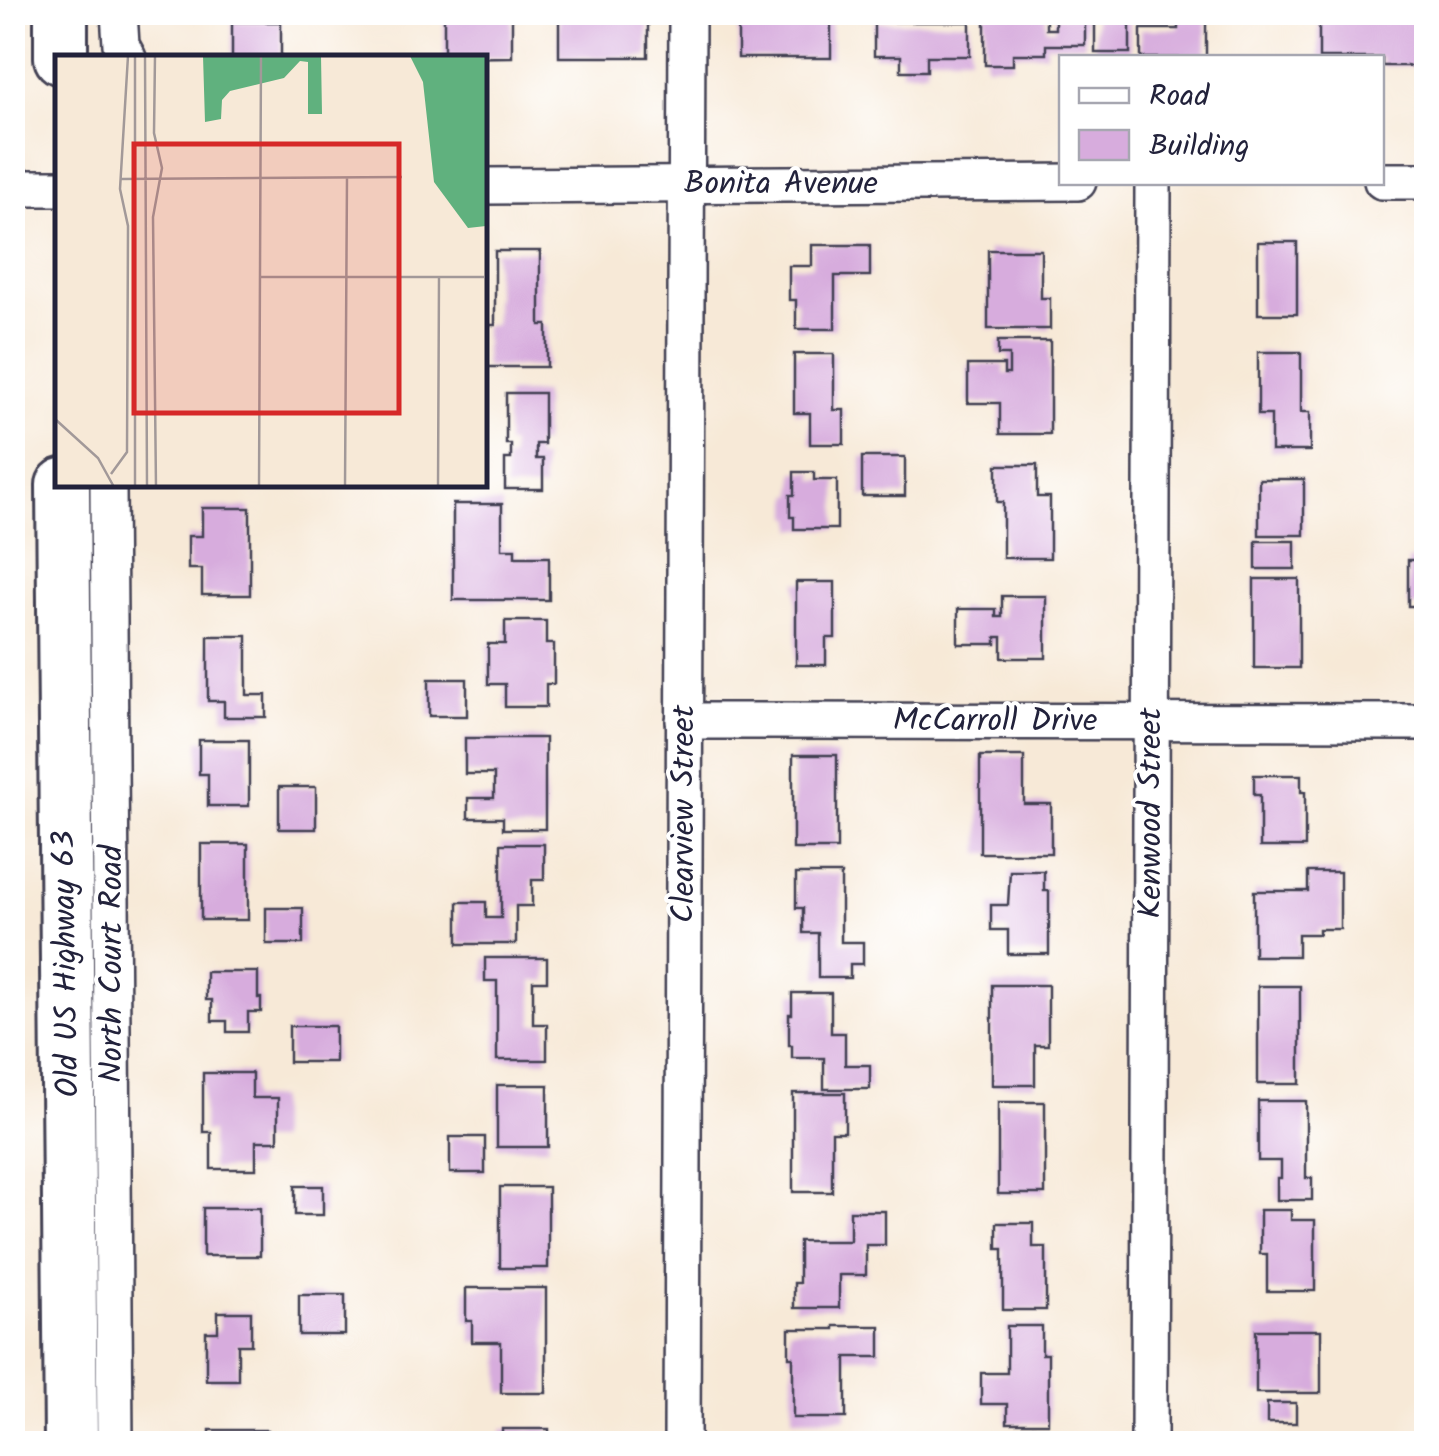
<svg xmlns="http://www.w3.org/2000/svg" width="1439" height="1456" viewBox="0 0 1439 1456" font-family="Kalam,sans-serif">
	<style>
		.building { fill: #d7acdd }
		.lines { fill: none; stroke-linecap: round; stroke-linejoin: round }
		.minor-casing { stroke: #424052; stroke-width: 40 }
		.highway-casing { stroke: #424052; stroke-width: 58 }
		.minor { stroke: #fff; stroke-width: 35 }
		.highway { stroke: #fff; stroke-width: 52 }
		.labels { text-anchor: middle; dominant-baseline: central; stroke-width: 8; stroke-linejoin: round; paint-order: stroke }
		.street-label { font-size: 32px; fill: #22223b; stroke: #fff }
		.inset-road { fill: none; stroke: #a29999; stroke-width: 2.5 }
		.view { fill: #d62828; fill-opacity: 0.15; stroke: #d62828; stroke-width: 5 }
		.inset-edge { fill: none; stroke: #22223b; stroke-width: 5 }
	</style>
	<rect width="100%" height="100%" fill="#fff"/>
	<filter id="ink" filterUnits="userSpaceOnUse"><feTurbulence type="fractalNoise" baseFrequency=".01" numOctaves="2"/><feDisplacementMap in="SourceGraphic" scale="20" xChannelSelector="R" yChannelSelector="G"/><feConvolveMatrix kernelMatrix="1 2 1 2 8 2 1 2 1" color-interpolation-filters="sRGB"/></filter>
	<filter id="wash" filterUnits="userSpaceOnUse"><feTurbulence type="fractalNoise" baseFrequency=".0048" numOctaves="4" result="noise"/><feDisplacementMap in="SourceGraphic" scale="40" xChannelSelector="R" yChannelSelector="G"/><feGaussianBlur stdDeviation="2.25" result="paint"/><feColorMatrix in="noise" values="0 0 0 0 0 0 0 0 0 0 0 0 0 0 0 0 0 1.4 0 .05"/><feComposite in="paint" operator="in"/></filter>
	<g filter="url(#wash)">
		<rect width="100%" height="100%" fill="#f7e9d7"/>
		<g id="blocks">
			<g class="building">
				<rect x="738" y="12" width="93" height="46"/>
				<path d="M985 12H1046V29H1055V16H1085V45H1046V54H1013V65H985Z"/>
				<path d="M1178 12H1206V58H1141V29H1178Z"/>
				<path d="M1401 12H1426V66H1382V58H1319V18H1401Z"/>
				<path d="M444 15H512V57L444 58Z"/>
				<rect x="559" y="17" width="89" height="40"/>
				<rect x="1095" y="18" width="35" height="35"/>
				<rect x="232" y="22" width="49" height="36"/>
				<path d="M874 22H970V56H927V71H901V56H874Z"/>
				<rect x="1258" y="242" width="39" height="72"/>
				<path d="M812 245H870V276H835V329H796V300H789V266H812Z"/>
				<path d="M988 250H1041V298H1050V329H988Z"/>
				<path d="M495 251H540V325H547V367H485V325H495Z"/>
				<path d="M998 341H1050V434H1000V403H968V365H1004V374H1009V355H998Z"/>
				<path d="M1258 352H1301V412H1310V451H1271V415H1258Z"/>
				<path d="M794 354H834V410H844V444H810V413H794Z"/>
				<path d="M506 393H544V444H536V459H543V489H505V459H511V444H506Z"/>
				<rect x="862" y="457" width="43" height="39"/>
				<path d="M997 465H1037V497H1050V558H1003V502H997Z"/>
				<path d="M794 472H814V480H837V529H794V517H790V495H794Z"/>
				<rect x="1259" y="479" width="45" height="56"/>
				<path d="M453 504H502V549H515V557H549V600H453Z"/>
				<path d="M202 508H250V595H202V569H188V536H202Z"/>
				<rect x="1256" y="541" width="39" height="28"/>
				<rect x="1408" y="560" width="18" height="46"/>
				<rect x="1254" y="579" width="45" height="89"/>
				<path d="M796 582H835V638H826V665H796Z"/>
				<path d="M1002 596H1046V658H1002V637H996V644H958V609H996V617H1002Z"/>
				<path d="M505 621H546V644H554V684H546V707H505V684H488V644H505Z"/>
				<path d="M208 636H247V695H266V717H224V701H208Z"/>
				<rect x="429" y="679" width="38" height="37"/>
				<path d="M465 738H545V829H503V818H468V798H494V774H465Z"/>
				<path d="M199 740H249V806H208V774H199Z"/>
				<rect x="793" y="755" width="44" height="94"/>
				<path d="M980 756H1024V804H1051V853H980Z"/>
				<path d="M1254 775H1301V792H1305V847H1260V795H1254Z"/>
				<rect x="279" y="787" width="37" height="42"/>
				<rect x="201" y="844" width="47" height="76"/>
				<path d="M501 844H544V880H532V906H516V944H458V902H486V918H501Z"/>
				<path d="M1010 871H1044V891H1049V954H1008V930H991V905H1008Z"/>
				<path d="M1308 872H1340V929H1319V934H1298V956H1254V891H1308Z"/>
				<path d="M796 874H841V942H863V964H850V978H818V933H803V908H796Z"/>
				<rect x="266" y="908" width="37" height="36"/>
				<path d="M485 958H547V981H533V1024H547V1060H497V981H485Z"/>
				<path d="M206 972H258V998H261V1012H248V1032H227V1021H212V1000H206Z"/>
				<path d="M992 985H1048V1045H1035V1085H992Z"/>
				<rect x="1258" y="986" width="42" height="98"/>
				<path d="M792 993H831V1033H845V1065H870V1089H824V1058H792V1045H789V1014H792Z"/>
				<rect x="289" y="1026" width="46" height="36"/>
				<path d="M203 1073H252V1098H278V1141H256V1169H211V1132H203Z"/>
				<rect x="497" y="1085" width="51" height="62"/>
				<path d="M793 1093H845V1132H832V1192H793Z"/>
				<path d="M1258 1101H1306V1178H1312V1200H1277V1178H1281V1161H1258Z"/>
				<rect x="998" y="1102" width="47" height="92"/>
				<rect x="450" y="1137" width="35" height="36"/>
				<rect x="295" y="1186" width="28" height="29"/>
				<rect x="500" y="1187" width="48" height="81"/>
				<rect x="203" y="1208" width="57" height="48"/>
				<path d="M1260 1210H1291V1220H1315V1291H1267V1254H1260Z"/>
				<path d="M850 1211H885V1245H866V1275H839V1308H794V1283H799V1241H850Z"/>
				<path d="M997 1223H1033V1247H1046V1310H1003V1249H997Z"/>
				<path d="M466 1288H546V1393H501V1342H472V1321H466Z"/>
				<rect x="299" y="1295" width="46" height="40"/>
				<path d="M218 1312H251V1345H238V1380H206V1332H218Z"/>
				<path d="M834 1326H880V1357H846V1418H793V1357H789V1329H834Z"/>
				<path d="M1007 1326H1042V1354H1048V1423H1007V1404H981V1373H1007Z"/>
				<rect x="1256" y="1330" width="65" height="63"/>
				<rect x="1267" y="1403" width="29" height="20"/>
				<rect x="502" y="1429" width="47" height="15"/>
				<rect x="210" y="1430" width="57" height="14"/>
			</g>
		</g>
	</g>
	<g filter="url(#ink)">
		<use href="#blocks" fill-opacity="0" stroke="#424052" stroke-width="2.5"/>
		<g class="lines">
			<defs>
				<g id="minor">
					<path d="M119 12 121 45 128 58"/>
					<path d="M1382 181H1426"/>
					<path d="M485 186 1078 182"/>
					<path d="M12 188H58"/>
					<path d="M108 485 115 1444"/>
					<path d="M684 721 1426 722"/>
					<path d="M682 1444 687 12"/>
					<path d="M1149 1444 1153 182"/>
				</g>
				<g id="highway">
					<path d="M61 58V12"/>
					<path d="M63 485 71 1444"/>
				</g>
			</defs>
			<use href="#minor" class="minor-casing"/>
			<use href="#highway" class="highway-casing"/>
			<use href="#minor" class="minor"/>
			<use href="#highway" class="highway"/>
		</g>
	</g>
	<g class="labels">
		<g class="street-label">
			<text x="781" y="184">Bonita Avenue</text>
			<text x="995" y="721">McCarroll Drive</text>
			<text transform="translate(1151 813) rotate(-90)">Kenwood Street</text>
			<text transform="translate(684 814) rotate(-90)">Clearview Street</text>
			<text transform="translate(67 964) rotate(-91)">Old US Highway 63</text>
			<text transform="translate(112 964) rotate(-90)">North Court Road</text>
		</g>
	</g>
	<g transform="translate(55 55)">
		<rect width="432" height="432" fill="#f7e9d7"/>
		<path d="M148 1H266L267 59H253V7L245 6 229 23 175 36 167 45 166 64 150 67ZM355 1H432L431 171 413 173 379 127 368 27Z" fill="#60b17e"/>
		<path class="inset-road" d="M80 1V432M90 1 92 432M100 1 99 78 107 113 98 162 101 432M66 124 347 122M205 222H429M0 364 43 403 59 432M56 419 72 397 73 171 65 134 73 1M204 432 206 1M290 432 292 123M383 432 384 222"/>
		<path class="view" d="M79 89H344V358H79Z"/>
		<rect width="432" height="432" class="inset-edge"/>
	</g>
	<rect width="1439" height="1456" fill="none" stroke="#fff" stroke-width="50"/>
	<rect x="1059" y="55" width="325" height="130" fill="#ffffff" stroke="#a7a7b1" stroke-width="2.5"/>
	<rect x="1079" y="88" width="50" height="15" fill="#ffffff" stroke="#a7a7b1" stroke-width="2.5"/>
	<text x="1149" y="105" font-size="30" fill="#22223b">Road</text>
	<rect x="1079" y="130" width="50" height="30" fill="#d7acdd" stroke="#a7a7b1" stroke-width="2.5"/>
	<text x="1149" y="155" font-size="30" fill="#22223b">Building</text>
</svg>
